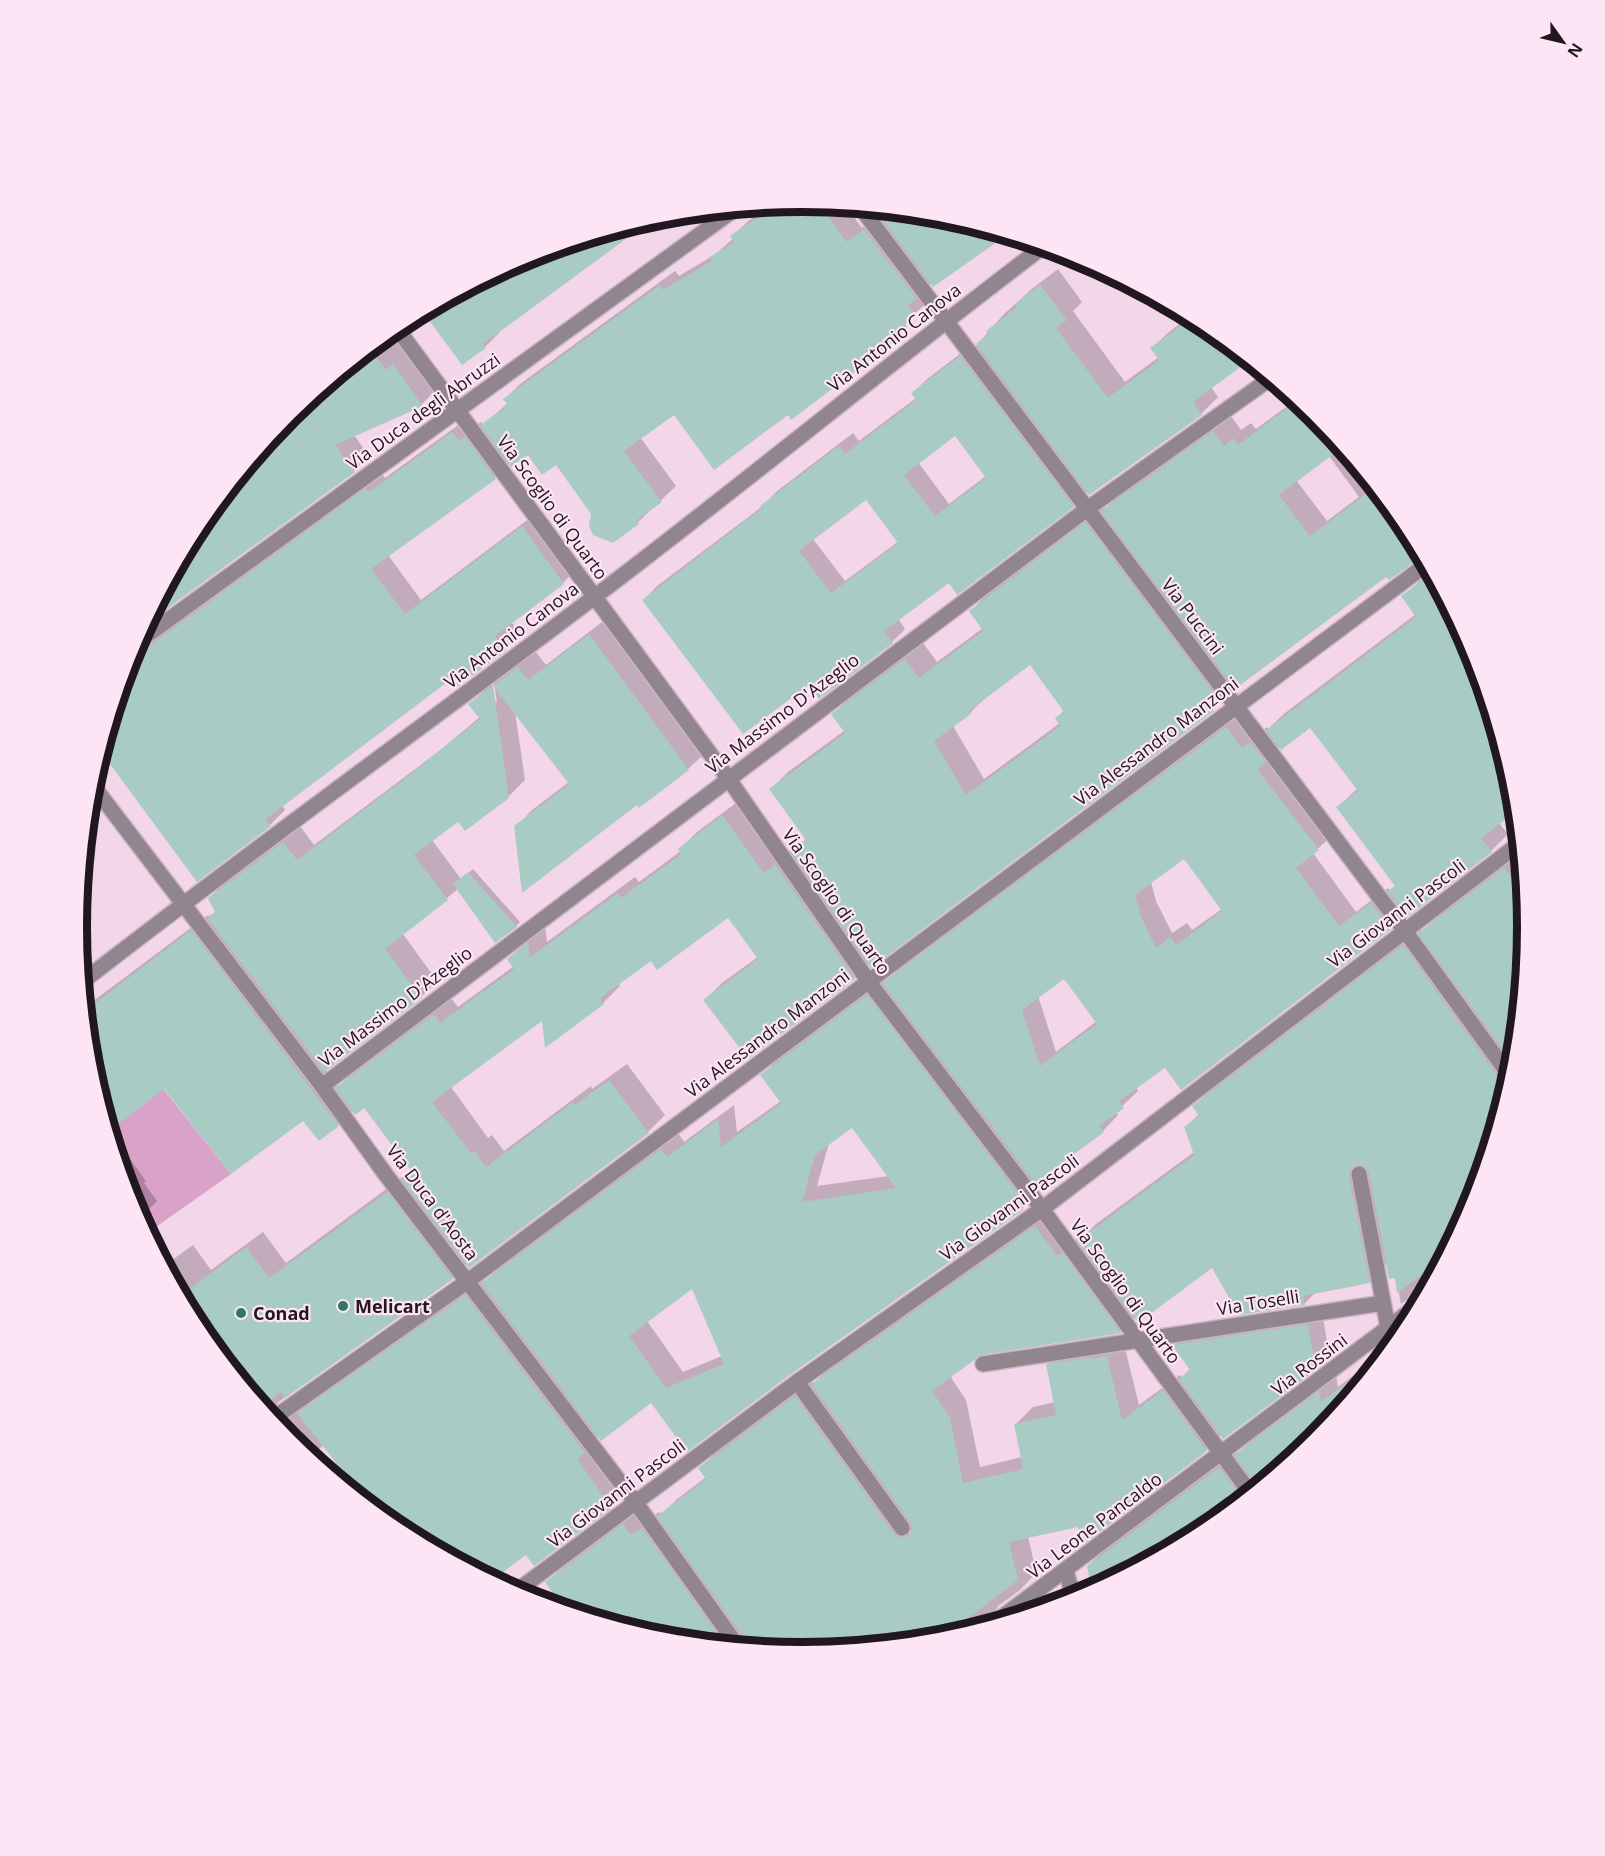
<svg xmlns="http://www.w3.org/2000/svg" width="1605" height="1856" viewBox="0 0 1605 1856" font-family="'Open Sans',sans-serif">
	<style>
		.green { fill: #d9a2c8 }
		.shadow { fill: #0003; fill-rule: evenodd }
		.building { fill: #a8ccc3; fill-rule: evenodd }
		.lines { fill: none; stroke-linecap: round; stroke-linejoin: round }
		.minor-casing { stroke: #cdb4c4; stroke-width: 18 }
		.minor { stroke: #92868e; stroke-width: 15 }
		.poi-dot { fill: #327669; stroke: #fde5f5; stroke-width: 2 }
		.labels { text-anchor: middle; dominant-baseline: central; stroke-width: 4.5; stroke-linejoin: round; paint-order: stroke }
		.street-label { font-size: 18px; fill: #21171e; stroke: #fde5f5 }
		.poi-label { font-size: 18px; font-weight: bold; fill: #21171e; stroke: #fde5f5; text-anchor: start }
		.rim { fill: none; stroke: #21171e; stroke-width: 8 }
	</style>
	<rect width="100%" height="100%" fill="#f3d6e9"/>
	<path class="green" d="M156 1080 231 1174 153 1229 129 1196 109 1131 125 1118Z"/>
	<g class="shadow">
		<path d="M803 202 846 206 862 228 880 215 882 217 889 210 944 216 1005 234 931 283 923 291 930 300 904 323 907 327 892 341 792 418 788 413H674L640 437 676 486 638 522 593 514 556 463 528 453 510 462 495 477 388 555 421 600 538 512 578 567 563 583 511 622 521 634 505 650 457 686 450 678 282 805 285 810 270 825 197 879 101 750 132 650 146 638 158 637 382 474 385 478 468 418 475 426 481 422 483 425 508 403 505 399 520 384 675 271 679 276 714 255 733 239 732 237 747 222 764 209 763 206Z"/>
		<path d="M651 219 499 330 500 332 485 347 462 363 424 311 525 257Z"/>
		<path d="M1058 269 1082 302 1073 311 1125 382 1159 357 1152 348 1169 332 1190 316 1206 325 1250 360 1211 387 1218 397 1201 414 1088 491 1073 506 949 581 898 618 905 629 892 642 810 682 644 600 657 586 763 506 776 492 853 433 859 441 916 398 913 393 926 380 974 343 976 346 1004 314 1033 288ZM955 434 986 476 949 504 918 462ZM867 498 899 541 845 581 813 539Z"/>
		<path d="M1117 277 1135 286 1125 294Z"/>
		<path d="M394 328 437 389 422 404 354 435 369 456 354 471 147 621 199 524 289 414Z"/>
		<path d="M1297 399 1316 415 1406 525 1422 555 1387 575 1233 684 1228 689 1231 692 1213 710 871 965 870 963 854 978 705 1000 722 983 758 957 728 916 651 959 618 983 620 986 603 1003 543 1018 451 1087 488 1138 492 1135 504 1151 591 1086 592 1089 627 1064 665 1115 648 1132 469 1266 467 1263 452 1278 277 1403 283 1412 482 1279 485 1282 499 1267 678 1133 684 1142 734 1105 737 1132 781 1101 762 1075 778 1059 884 980 886 982 900 968 1242 712 1258 734 1267 727 1268 729 1285 713 1416 614 1403 596 1431 571 1473 650 1515 787 1499 823 1508 834 1491 851 1406 913 1390 928 1181 1088 1165 1066 1136 1087 1138 1091 1116 1112 1118 1115 1103 1131 1031 1181 1039 1193 1022 1209 790 1373 652 1401 599 1436 593 1442 627 1490 611 1507 526 1553 491 1579 493 1582 399 1531 379 1515 324 1445 308 1457 289 1441 199 1331 145 1231 168 1263 193 1245 211 1270 263 1232 286 1263 404 1176 406 1179 413 1171 365 1105 353 1110 338 1125 90 1069 84 1008 208 915 210 917 216 911 209 898 226 882 300 826 314 845 438 752 480 717 470 704 487 688 492 684 494 700 497 703 494 682 535 651 546 665 606 619 705 753 688 769 637 803 516 827 532 810 569 782 515 712 525 780 508 797 458 820 432 840 461 879 473 869 520 922 516 926 458 889 403 934 437 981 421 997 325 1069 339 1087 354 1071 451 998 458 1007 514 966 509 959 526 942 545 927 547 942 635 877 639 882 681 851 680 849 697 832 740 800 781 857 793 848 795 850 807 838 771 789 788 772 844 731 833 715 850 697 923 643 937 662 983 628 971 611 988 593 1104 506 1105 509 1120 494 1231 416 1241 430 1251 423 1256 429ZM1329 456 1359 497 1327 521 1296 480ZM1031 663 1064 710 1057 718 1060 723 984 779 953 726 970 713 988 695ZM1310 726 1358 788 1338 807 1396 885 1390 891 1388 888 1356 912 1313 853 1334 834 1273 753 1280 746ZM1184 857 1222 909 1192 930 1187 923 1172 933 1156 901 1151 882ZM1065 977 1097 1021 1056 1052 1038 996ZM853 1126 889 1176 817 1186 829 1143ZM693 1287 722 1356 683 1372 647 1321Z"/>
		<path d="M88 810 98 811 88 891 79 900Z"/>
		<path d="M1521 852 1528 928 1514 1070 1473 1206 1426 1293 1419 1292 1401 1304 1396 1277 1387 1263 1369 1282 1316 1292 1304 1304 1213 1266 1135 1317 1120 1332 980 1353 950 1376 966 1400 980 1467 1022 1457 1016 1424 1033 1407 1055 1402 1047 1365 1064 1348 1123 1340 1139 1405 1180 1375 1182 1377 1191 1368 1174 1345 1188 1331 1322 1311 1329 1354 1315 1369 1221 1435 1206 1450 1083 1542 1079 1525 1028 1536 1036 1573 1020 1590 998 1606 996 1610 1003 1619 1014 1618 1042 1597 1045 1608 1087 1593H1090L1080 1599 944 1640 802 1654 661 1640 543 1604 556 1595 547 1582 564 1566 640 1508 648 1519 659 1512 661 1515 676 1500 706 1477 700 1468 717 1452 812 1380 814 1383 829 1368 1052 1210 1074 1241 1079 1237 1081 1239 1096 1224 1194 1152 1186 1127 1199 1114 1194 1106 1211 1090 1420 929 1422 932 1437 916Z"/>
		<path d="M122 1148 146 1181 144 1183 157 1201 139 1219 132 1206 116 1153Z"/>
		<path d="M1388 1349 1390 1351 1316 1442 1206 1532 1094 1592 1088 1566 1105 1549 1236 1451 1238 1454 1253 1438 1336 1376 1338 1387Z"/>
	</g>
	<g class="building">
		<path d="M803 202 819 204 847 242 864 229 917 299 908 305 916 316 889 337 893 343 791 420 788 415 714 470 674 415 624 451 662 502 637 520 639 524 613 543 593 535 589 526 591 514 556 465 542 475 528 455 511 467 480 425 508 405 503 399 660 285 663 290 712 261 710 257 734 242 730 236 775 205Z"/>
		<path d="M889 211 923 214 931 226 945 216 1007 235 933 287 880 217Z"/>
		<path d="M643 221 645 225 483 344 486 348 462 365 423 312 525 257Z"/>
		<path d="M1040 285 1067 320 1056 328 1108 398 1159 360 1150 348 1193 317 1198 320 1209 336 1215 332 1250 360 1193 402 1202 415 1089 495 976 344 989 334 986 331 1017 307 1015 304Z"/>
		<path d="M370 349 386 370 393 364 423 406 335 445 355 472 146 624 199 524 264 445 311 411 304 402Z"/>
		<path d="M960 356 1074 507 957 595 949 583 884 631 893 643 819 699 809 685 743 734 642 600 762 508 760 506 839 446 845 454 916 400 911 393ZM955 436 986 478 935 516 904 475ZM866 500 898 543 831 593 799 551Z"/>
		<path d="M1298 400 1316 415 1343 447 1279 495 1310 536 1375 487 1406 525 1423 556 1389 580 1386 577 1235 689 1101 511 1213 431 1224 446 1234 438 1238 445Z"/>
		<path d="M452 432 459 441 465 437 496 479 371 569 405 614 522 526 564 584 495 636 506 651 456 688 450 680 266 819 271 826 197 882 101 752 131 653 141 652 366 488 369 492Z"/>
		<path d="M1085 522 1219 700 1211 706 1214 711 871 968 791 852 806 840 769 789 845 733 831 714 905 659 919 678 983 631 969 611ZM1030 665 1064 712 1055 718 1060 726 966 795 934 741 971 714 969 711Z"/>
		<path d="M1432 573 1473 650 1515 787 1517 811 1481 838 1492 852 1407 917 1387 891 1395 886 1336 807 1358 791 1310 728 1281 750 1266 730 1416 617 1401 596Z"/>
		<path d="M589 634 689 770 639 808 637 805 522 893 514 826 569 784 493 686 509 798 465 831 458 822 414 855 448 900 385 949 422 998 324 1072 207 918 215 912 208 898 283 842 297 860 428 761 427 760 480 719 468 704 518 667 528 680Z"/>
		<path d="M1226 727 1242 748 1250 742 1266 762 1257 769 1319 850 1296 868 1339 926 1371 903 1391 929 1181 1090 1165 1068 1119 1101 1124 1108 1099 1126 1104 1132 1035 1183 882 983ZM1184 859 1222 911 1176 945 1170 937 1156 948 1141 917 1135 895ZM1064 979 1097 1024 1040 1066 1022 1010Z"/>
		<path d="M722 815 764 873 775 864 855 979 748 1059 703 1000 758 959 728 918 657 970 651 961 600 998 604 1004 545 1048 542 1021 432 1102 471 1153 474 1150 486 1167 573 1102 575 1105 609 1080 649 1133 469 1268 402 1180 413 1173 364 1108 355 1115 335 1088 434 1014 440 1023 514 969 507 959 528 942 530 957 618 893 621 898 681 854 678 849Z"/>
		<path d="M1504 868 1525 895 1528 928 1515 1066 1418 933Z"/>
		<path d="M468 872 517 927 495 943 453 884Z"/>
		<path d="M191 930 339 1126 319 1141 303 1121 231 1174 164 1089 109 1131 90 1069 85 1011Z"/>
		<path d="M1403 945 1504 1085 1509 1088 1473 1206 1447 1256 1397 1293 1395 1278 1389 1279 1369 1172 1363 1165H1357L1350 1170 1349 1176 1370 1283 1303 1296 1305 1305 1239 1315 1212 1268 1138 1323 1077 1241 1194 1155 1184 1127 1199 1116 1192 1106Z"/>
		<path d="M867 995 1019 1195 1015 1198 1023 1210 791 1374 687 1452 651 1403 601 1441 481 1283 661 1149 667 1157 718 1119 721 1147 781 1103 760 1075ZM852 1128 896 1188 802 1202 815 1155ZM692 1289 724 1364 666 1388 629 1336Z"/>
		<path d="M387 1192 453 1279 285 1398 281 1392 261 1407 199 1331 180 1296 246 1247 269 1278Z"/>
		<path d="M1035 1226 1057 1256 1062 1252 1121 1333 981 1355 932 1391 950 1417 963 1483 1023 1469 1014 1424 1056 1415 1046 1364 1092 1357 1090 1359 1107 1356 1122 1420 1163 1390 1207 1451 1082 1545 1078 1527 1009 1542 1018 1580 938 1641 802 1654 749 1649 747 1642 657 1516 706 1479 698 1468 795 1396 894 1534 902 1538 908 1536 912 1528 910 1522 811 1384Z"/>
		<path d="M465 1295 585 1453 577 1459 612 1508 534 1566 526 1555 491 1581 399 1531 373 1510 297 1413Z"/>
		<path d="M1308 1324 1316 1370 1223 1439 1179 1379 1190 1370 1172 1345Z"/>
		<path d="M1356 1376 1363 1384 1316 1442 1259 1488 1234 1455 1319 1391 1321 1402Z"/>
		<path d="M1219 1467 1244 1500 1206 1532 1092 1592 1087 1566Z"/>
		<path d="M623 1524 631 1535 642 1528 726 1646 661 1640 565 1611 545 1582Z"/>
	</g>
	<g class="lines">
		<defs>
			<g id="minor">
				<path d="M861 208 1405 931 1512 1079"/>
				<path d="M396 327 728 778 869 982 1042 1209 1251 1494"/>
				<path d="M135 644 735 209"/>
				<path d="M91 783 322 1086 386 1175 636 1503 739 1648"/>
				<path d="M82 982C250 851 423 727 593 598 745 483 892 361 1044 246"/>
				<path d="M322 1086 1087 509 1271 378"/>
				<path d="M1359 1174 1392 1349"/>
				<path d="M983 1364 1383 1303"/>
				<path d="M797 1382 902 1528"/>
				<path d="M271 1420 468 1281 1427 564"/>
				<path d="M1066 1570 1074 1601"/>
				<path d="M514 1593 797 1382 1042 1209 1520 843"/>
				<path d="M990 1626 1421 1303"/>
			</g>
		</defs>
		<use href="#minor" class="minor-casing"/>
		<use href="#minor" class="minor"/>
	</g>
	<g class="poi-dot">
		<circle cx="343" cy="1306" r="6"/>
		<circle cx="241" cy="1313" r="6"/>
	</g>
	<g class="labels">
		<g class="street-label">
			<text transform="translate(894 337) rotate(-38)">Via Antonio Canova</text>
			<text transform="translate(423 411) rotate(-36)">Via Duca degli Abruzzi</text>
			<text transform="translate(553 507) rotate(54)">Via Scoglio di Quarto</text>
			<text transform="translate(1193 616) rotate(53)">Via Puccini</text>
			<text transform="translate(511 635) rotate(-37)">Via Antonio Canova</text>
			<text transform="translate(782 713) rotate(-37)">Via Massimo D'Azeglio</text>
			<text transform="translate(1156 741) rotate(-37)">Via Alessandro Manzoni</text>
			<text transform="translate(837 901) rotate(55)">Via Scoglio di Quarto</text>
			<text transform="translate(1396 913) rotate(-37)">Via Giovanni Pascoli</text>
			<text transform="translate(395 1006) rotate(-37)">Via Massimo D'Azeglio</text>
			<text transform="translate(767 1033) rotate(-37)">Via Alessandro Manzoni</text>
			<text transform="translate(433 1202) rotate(53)">Via Duca d'Aosta</text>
			<text transform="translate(1009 1207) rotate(-36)">Via Giovanni Pascoli</text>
			<text transform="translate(1126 1291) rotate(54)">Via Scoglio di Quarto</text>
			<text transform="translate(1258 1302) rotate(-9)">Via Toselli</text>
			<text transform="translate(1309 1364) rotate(-37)">Via Rossini</text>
			<text transform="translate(616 1493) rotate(-37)">Via Giovanni Pascoli</text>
			<text transform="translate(1094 1525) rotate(-37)">Via Leone Pancaldo</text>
		</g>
		<g class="poi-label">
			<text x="355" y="1306">Melicart</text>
			<text x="253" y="1313">Conad</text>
		</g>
	</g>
	<path d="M0 0H1605V1856H0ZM87 927a715 715 0 1 1 1430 0a715 715 0 1 1-1430 0Z" fill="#fde5f5" fill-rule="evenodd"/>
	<path class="rim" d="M87 927a715 715 0 1 1 1430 0a715 715 0 1 1-1430 0Z"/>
	<g transform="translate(1563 42) rotate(124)" stroke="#fde5f5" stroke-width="4.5" paint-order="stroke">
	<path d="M0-4.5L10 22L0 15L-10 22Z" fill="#21171e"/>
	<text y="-9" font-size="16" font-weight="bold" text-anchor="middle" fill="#21171e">N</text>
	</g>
</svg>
